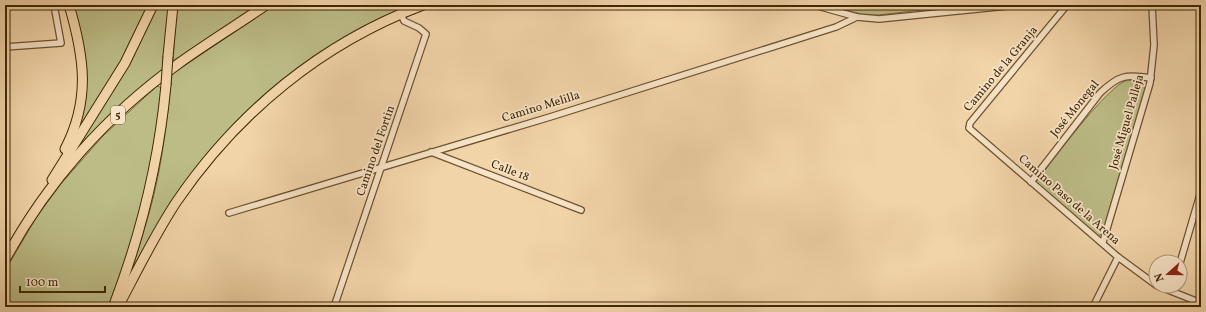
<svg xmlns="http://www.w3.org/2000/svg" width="1206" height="312" viewBox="0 0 1206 312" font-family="Vollkorn,serif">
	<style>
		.green { fill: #bcbc87; stroke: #7e7246 }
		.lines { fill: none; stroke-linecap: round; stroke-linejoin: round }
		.minor-casing { stroke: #6c532e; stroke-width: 8 }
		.trunk-casing { stroke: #402805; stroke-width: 11 }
		.minor { stroke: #f7e3c7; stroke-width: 5.5 }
		.trunk { stroke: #f2d4a9; stroke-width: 9 }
		.trunk-bridge-casing { stroke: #402805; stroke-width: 11; stroke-linecap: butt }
		.trunk-bridge { stroke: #f2d4a9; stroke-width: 9 }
		.labels { text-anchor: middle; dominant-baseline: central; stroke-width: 3.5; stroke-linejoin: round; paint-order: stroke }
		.shield { fill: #f7e3c7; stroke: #77603f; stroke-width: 1 }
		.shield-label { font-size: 11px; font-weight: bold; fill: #402805 }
		.street-label { font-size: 12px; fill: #402805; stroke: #f7e3c7 }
	</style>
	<rect width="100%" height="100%" fill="#f2d4a9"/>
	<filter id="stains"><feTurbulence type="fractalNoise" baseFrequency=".005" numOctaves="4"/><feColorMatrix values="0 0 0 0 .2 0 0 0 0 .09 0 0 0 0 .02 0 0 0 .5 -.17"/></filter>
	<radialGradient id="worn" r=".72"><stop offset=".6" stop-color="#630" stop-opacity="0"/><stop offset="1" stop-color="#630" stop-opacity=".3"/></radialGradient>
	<g class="green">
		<path d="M72 5H150L135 38 77 134 82 110Z"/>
		<path d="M155 5H170L163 69 111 114 72 155Z"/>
		<path d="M177 5H256L173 61Z"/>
		<path d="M275 5H410C317 41 237 107 180 189 168 206 158 225 147 244 142 253 137 264 131 272 143 235 155 198 161 160 166 131 169 102 172 74Z"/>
		<path d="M829 5H964L879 15H864Z"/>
		<path d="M1128 80C1135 80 1142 83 1146 90L1103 233 1098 236 1036 184V182C1051 163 1108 84 1128 80Z"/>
		<path d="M157 86 163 88 154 159 125 267 109 307H5V271L36 218 60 185 103 136Z"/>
	</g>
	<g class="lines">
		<defs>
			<g id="minor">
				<path d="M814 5 857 17 879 19 1017 5"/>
				<path d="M1067 5 970 123 969 128 1118 257 1156 285"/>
				<path d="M5 47 61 43 54 5"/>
				<path d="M431 152 581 210"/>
				<path d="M1031 182 1100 93C1119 75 1126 74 1151 78"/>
				<path d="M229 213 550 117 836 27 857 17"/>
				<path d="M1103 242 1150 83 1154 45 1152 5"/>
				<path d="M1180 263 1201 191"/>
				<path d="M1158 286 1201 303"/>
				<path d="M334 307 426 34 419 28 404 21 401 14"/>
				<path d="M1093 307 1118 257"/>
			</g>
			<g id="trunk">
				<path d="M168 56 173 5"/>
				<path d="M65 149C91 99 84 56 69 5"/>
				<path d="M52 180 125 63 153 5"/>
				<path d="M5 260C46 183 107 115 178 64 207 43 237 25 266 5"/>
				<path d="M115 302C142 231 159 160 166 85"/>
				<path d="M118 307C137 271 155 234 177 201 238 112 322 43 423 5"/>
			</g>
		</defs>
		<use href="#minor" class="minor-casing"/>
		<use href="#trunk" class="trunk-casing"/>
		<use href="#minor" class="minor"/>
		<use href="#trunk" class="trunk"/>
		<defs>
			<path id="trunk-bridge" d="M166 85 168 56"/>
		</defs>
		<use href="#trunk-bridge" class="trunk-bridge-casing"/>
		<use href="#trunk-bridge" class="trunk-bridge"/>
	</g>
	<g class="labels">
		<rect class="shield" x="111" y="106" width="14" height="18" rx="3"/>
		<g class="shield-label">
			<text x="118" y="115">5</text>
		</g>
		<g class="street-label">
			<text transform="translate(1001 69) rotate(-50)">Camino de la Granja</text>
			<text transform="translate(541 107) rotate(-17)">Camino Melilla</text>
			<text transform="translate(1075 109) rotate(-51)">José Monegal</text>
			<text transform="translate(1127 122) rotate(-74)">José Miguel Palleja</text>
			<text transform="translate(376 151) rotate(-71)">Camino del Fortin</text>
			<text transform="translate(510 171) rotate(21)">Calle 18</text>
			<text transform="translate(1069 200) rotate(41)">Camino Paso de la Arena</text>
		</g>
	</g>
	<rect width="1206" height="312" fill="none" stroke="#f2d4a9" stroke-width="20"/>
	<rect x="6" y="6" width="1194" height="300" fill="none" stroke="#402805" stroke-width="2"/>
	<rect x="10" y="10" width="1186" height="292" fill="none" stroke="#402805"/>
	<g transform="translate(1168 274) rotate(249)"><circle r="19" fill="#f7e3c7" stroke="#ae9879"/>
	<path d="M0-3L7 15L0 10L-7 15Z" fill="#8f2418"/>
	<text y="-6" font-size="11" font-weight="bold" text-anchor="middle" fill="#402805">N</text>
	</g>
	<path d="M20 286v6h85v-6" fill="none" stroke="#402805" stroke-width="2"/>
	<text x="26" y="286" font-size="12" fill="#402805" stroke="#f7e3c7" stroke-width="3" paint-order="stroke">100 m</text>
	<rect width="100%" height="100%" filter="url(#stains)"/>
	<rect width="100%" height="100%" fill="url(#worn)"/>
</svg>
